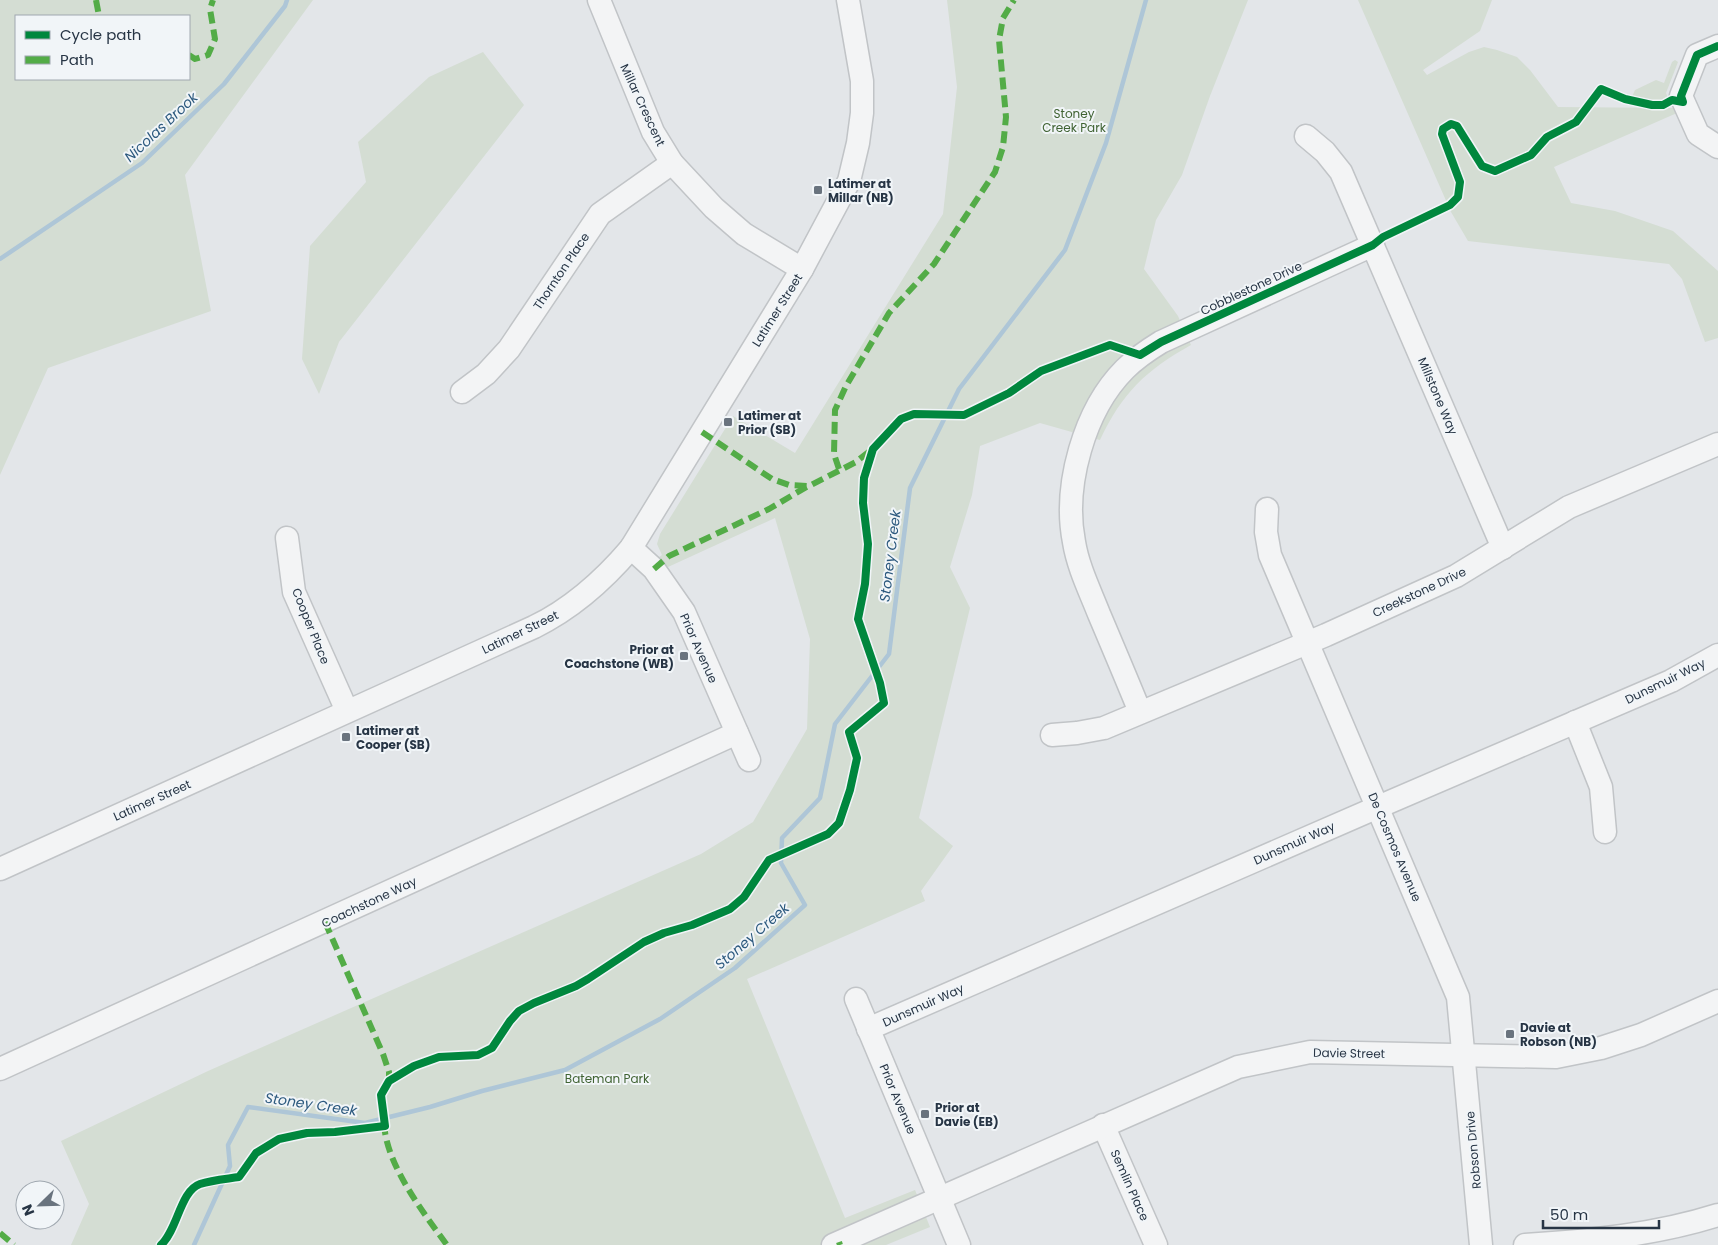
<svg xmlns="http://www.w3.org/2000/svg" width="1718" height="1245" viewBox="0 0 1718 1245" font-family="Poppins,sans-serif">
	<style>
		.green { fill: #d4ddd3; fill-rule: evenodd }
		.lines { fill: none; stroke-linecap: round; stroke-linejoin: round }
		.stream { stroke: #aec6d7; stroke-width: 4.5 }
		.minor-casing { stroke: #c1c4c7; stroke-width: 25 }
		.minor { stroke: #f3f4f5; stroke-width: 22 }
		.quiet { stroke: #53ac47; stroke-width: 6; stroke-dasharray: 12 6; stroke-linecap: butt }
		.cycleway-casing { stroke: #f1f5f8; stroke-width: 11 }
		.cycleway { stroke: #00873e; stroke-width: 8 }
		.poi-dot { fill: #69737e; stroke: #f1f5f8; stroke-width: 2 }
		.labels { text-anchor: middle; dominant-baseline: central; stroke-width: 4; stroke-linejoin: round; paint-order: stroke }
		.street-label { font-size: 12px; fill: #273545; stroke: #f1f5f8 }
		.park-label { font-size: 12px; fill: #406333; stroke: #f1f5f8 }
		.poi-label { font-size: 12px; font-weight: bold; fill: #273545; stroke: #f1f5f8; text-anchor: start }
		.water-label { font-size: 14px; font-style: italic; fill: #2c597e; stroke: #f1f5f8 }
	</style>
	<rect width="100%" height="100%" fill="#e3e6e9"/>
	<g class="green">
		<path d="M0 0H313L185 175 211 311 48 368 0 475ZM189 16V79H16V16Z"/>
		<path d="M947 0H1248L1210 96 1182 175 1156 220 1144 269 1178 316 1191 345C1146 370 1122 393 1100 440L1040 423 980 446 972 495 950 567 970 608 919 818 953 846 921 891 925 901 747 979 845 1218 915 1190 930 1227 886 1245H71L89 1204 61 1141 208 1071 701 854 753 822 807 729 810 639 775 518 668 567 659 557 662 555 657 544 660 534 733 416 795 453 943 214 957 87Z"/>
		<path d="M1358 0H1492L1480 31 1423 70 1427 75 1469 52 1484 47 1497 50 1517 57 1530 70 1558 107 1674 108 1677 113 1554 167 1571 203 1615 211 1673 231 1718 271V338L1705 342 1682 279 1669 264 1468 241 1451 212Z"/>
		<path d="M483 52 524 105 339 342 319 394 302 359 310 246 366 182 358 142 429 77Z"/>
		<path d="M1675 60 1678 62 1666 93 1668 98C1656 104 1644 100 1632 97L1635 90 1656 80 1664 83 1672 62Z"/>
	</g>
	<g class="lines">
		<g class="stream">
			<path d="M0 259 142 163 224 84 285 6 287 0"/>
			<path d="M194 1245 230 1166 228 1145 248 1107 365 1123 430 1107 482 1091 565 1070 660 1019 735 968 805 905 781 863 782 838 820 798 835 724 889 654 910 488 959 389 1065 250 1106 143 1146 0"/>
		</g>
		<defs>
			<g id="minor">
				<path d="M599 0 653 132 672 163 714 208 744 234 802 269"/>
				<path d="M1718 46 1697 55 1681 96 1698 134 1718 147"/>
				<path d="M1306 136 1325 152 1341 172 1503 548"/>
				<path d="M462 392 486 374 509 349 600 214 672 163"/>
				<path d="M1267 509 1266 532 1270 555 1458 997 1481 1245"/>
				<path d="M287 538 294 592 347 711"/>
				<path d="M631 548 654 569 684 612 749 760"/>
				<path d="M1140 712C1127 680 1113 647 1099 614 1090 591 1078 567 1074 542 1063 486 1084 410 1125 369 1136 358 1148 350 1161 342L1373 245"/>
				<path d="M1575 722 1601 787 1605 832"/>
				<path d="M1052 735 1077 733 1104 728 1326 635 1456 576 1569 507 1718 444"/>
				<path d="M0 869 534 627C573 608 603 581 631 548L802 269 849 181 858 143 862 113V81L848 0"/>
				<path d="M856 999 959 1245"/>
				<path d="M868 1029 1378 807 1671 681 1718 655"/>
				<path d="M0 1069 737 733"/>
				<path d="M1103 1125 1156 1245"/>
				<path d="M833 1245 1238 1067 1310 1052 1556 1057 1601 1048 1641 1035 1718 1001"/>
				<path d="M1525 1245C1590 1241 1655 1235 1718 1215"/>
			</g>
		</defs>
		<use href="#minor" class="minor-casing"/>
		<use href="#minor" class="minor"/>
		<g class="quiet">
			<path d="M96 0 99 16"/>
			<path d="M189 55 195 59 208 55 215 39 210 9 213 0"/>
			<path d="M702 432 772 479 789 485 809 486 856 462 871 450"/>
			<path d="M839 469 834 454 835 410 846 386 889 313 934 264 995 172 1003 147 1006 117 999 40 1003 18 1014 0"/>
			<path d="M654 569 669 556 769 509 808 486"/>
			<path d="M325 922 383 1054 389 1072V1081"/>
			<path d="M384 1123C386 1165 423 1212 447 1245"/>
			<path d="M0 1233 14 1245"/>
			<path d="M839 1242 840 1245"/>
		</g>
		<defs>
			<path id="cycleway" d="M161 1245C178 1229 180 1191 200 1184 212 1180 226 1179 239 1177L256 1153 279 1139 307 1133 335 1132 385 1126 381 1095 389 1081 414 1066 439 1057 478 1055 492 1048 510 1021 519 1011 534 1003 576 986 588 979 644 942 664 933 692 925 730 909 744 897 769 860 828 834 839 823 850 790 857 758 849 732 884 703 880 683 858 619 865 584 868 544 863 503 864 478 873 449 901 419 914 414 964 415 1009 393 1041 371 1110 345 1140 355 1161 342 1373 245 1383 237 1450 205 1458 197 1460 182 1442 134 1443 129 1451 124 1457 126 1482 166 1495 171 1531 155 1547 137 1576 122 1601 89 1625 99 1652 105H1663L1672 100 1683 102 1681 96 1697 55 1718 46"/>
		</defs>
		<use href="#cycleway" class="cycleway-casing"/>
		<use href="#cycleway" class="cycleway"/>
	</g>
	<g class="poi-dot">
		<rect x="813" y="185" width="10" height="10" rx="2.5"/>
		<rect x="723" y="417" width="10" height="10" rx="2.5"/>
		<rect x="679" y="651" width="10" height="10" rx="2.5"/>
		<rect x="341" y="732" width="10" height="10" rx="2.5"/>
		<rect x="1505" y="1029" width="10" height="10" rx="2.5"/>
		<rect x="920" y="1109" width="10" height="10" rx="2.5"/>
	</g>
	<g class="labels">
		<g class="street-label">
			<text transform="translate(643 105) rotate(65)">Millar Crescent</text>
			<text transform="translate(561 271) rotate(-56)">Thornton Place</text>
			<text transform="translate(1251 288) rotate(-25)">Cobblestone Drive</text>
			<text transform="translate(777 310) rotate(-58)">Latimer Street</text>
			<text transform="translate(1438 396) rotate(67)">Millstone Way</text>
			<text transform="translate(1419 592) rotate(-25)">Creekstone Drive</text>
			<text transform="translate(311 626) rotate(68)">Cooper Place</text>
			<text transform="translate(520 632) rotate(-26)">Latimer Street</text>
			<text transform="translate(699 648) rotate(66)">Prior Avenue</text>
			<text transform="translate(1665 681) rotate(-26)">Dunsmuir Way</text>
			<text transform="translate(152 800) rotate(-24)">Latimer Street</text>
			<text transform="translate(1294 843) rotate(-24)">Dunsmuir Way</text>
			<text transform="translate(1395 847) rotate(67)">De Cosmos Avenue</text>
			<text transform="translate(369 902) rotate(-25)">Coachstone Way</text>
			<text transform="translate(923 1005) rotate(-24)">Dunsmuir Way</text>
			<text transform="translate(1349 1053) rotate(1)">Davie Street</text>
			<text transform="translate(898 1099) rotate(67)">Prior Avenue</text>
			<text transform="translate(1473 1150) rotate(-95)">Robson Drive</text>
			<text transform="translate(1130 1185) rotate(66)">Semlin Place</text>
		</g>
		<g class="park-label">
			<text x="1074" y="113">Stoney<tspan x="1074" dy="14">Creek Park</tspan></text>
			<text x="607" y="1078">Bateman Park</text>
		</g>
		<g class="poi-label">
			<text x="828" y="183">Latimer at<tspan x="828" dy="14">Millar (NB)</tspan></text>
			<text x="738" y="415">Latimer at<tspan x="738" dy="14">Prior (SB)</tspan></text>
			<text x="674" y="649" text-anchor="end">Prior at<tspan x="674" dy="14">Coachstone (WB)</tspan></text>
			<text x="356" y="730">Latimer at<tspan x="356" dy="14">Cooper (SB)</tspan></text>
			<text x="1520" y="1027">Davie at<tspan x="1520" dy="14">Robson (NB)</tspan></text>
			<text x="935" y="1107">Prior at<tspan x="935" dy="14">Davie (EB)</tspan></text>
		</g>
		<g class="water-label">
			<text transform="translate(161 127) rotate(-43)">Nicolas Brook</text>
			<text transform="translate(890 556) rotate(-83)">Stoney Creek</text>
			<text transform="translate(752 936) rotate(-41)">Stoney Creek</text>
			<text transform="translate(311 1104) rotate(8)">Stoney Creek</text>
		</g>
	</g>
	<rect x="15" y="15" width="175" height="65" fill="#f1f5f8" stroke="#a0a8b0"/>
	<rect x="25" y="31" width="25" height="8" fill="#00873e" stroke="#a0a8b0"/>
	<text x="60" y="40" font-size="15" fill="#273545">Cycle path</text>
	<rect x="25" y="56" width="25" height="8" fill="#53ac47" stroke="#a0a8b0"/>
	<text x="60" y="65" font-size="15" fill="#273545">Path</text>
	<g transform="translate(40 1205) rotate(247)"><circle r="24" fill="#f1f5f8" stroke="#a0a8b0"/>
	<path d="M0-4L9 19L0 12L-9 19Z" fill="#69737e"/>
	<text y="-8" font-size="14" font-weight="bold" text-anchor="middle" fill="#273545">N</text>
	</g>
	<path d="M1543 1220v8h116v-8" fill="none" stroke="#273545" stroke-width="2.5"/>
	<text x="1550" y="1220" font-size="15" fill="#273545" stroke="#f1f5f8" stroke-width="4" paint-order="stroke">50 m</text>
</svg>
